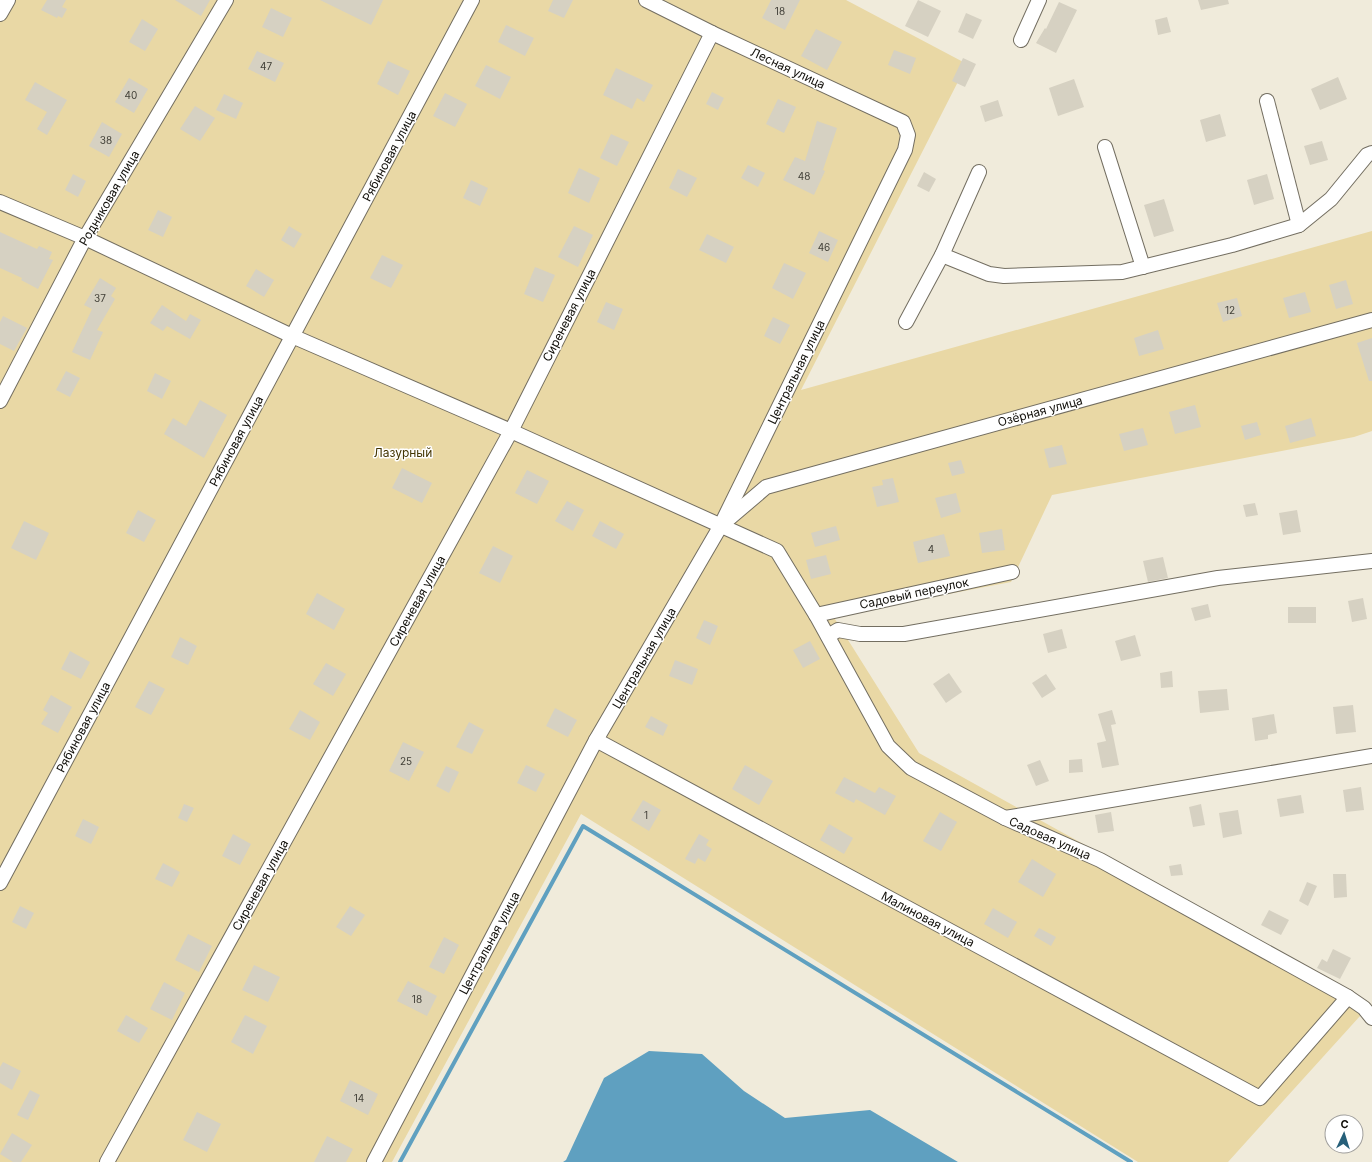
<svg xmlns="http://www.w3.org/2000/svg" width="1372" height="1162" viewBox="0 0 1372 1162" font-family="Inter,sans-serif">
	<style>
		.green { fill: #e9d8a5 }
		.water { fill: #5fa0c0 }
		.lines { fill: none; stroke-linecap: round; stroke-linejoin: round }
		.stream { stroke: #5fa0c0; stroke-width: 4 }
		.building { fill: #d6d1c2 }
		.minor-casing { stroke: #736e61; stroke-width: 16 }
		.minor { stroke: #fff; stroke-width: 14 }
		.labels { text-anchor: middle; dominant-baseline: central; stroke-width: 3; stroke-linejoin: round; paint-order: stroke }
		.number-label { font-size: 10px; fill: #424038 }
		.street-label { font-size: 12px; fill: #110f0a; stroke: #fff }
		.park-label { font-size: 12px; fill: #433502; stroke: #fff }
	</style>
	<rect width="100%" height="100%" fill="#f0ebdb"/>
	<path class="green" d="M0 0H846L967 64 801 390 1372 231V431L1354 437 1052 495 1011 582 833 616 919 753 1357 996 1370 1005 1228 1162H1138L581 814 392 1162H0Z"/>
	<path class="water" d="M649 1051 702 1054 744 1091 785 1118 870 1110 958 1162H563L566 1160 604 1078Z"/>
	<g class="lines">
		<path class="stream" d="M400 1162 583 826 1131 1162"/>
	</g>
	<g class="building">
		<path d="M47 0H66L62 7 67 9 62 18 58 16 57 18 41 10Z"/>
		<path d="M175 0H210L201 16Z"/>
		<path d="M320 0H383L371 25Z"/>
		<path d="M553 0H573L564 18 548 11Z"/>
		<path d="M771 0H800L785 30 762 18Z"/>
		<path d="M918 0 941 11 928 37 905 26Z"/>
		<path d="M1198 0H1228L1229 4 1201 10Z"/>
		<path d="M1059 2 1077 10 1056 53 1036 43 1045 28 1046 29Z"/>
		<path d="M271 8 292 18 283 37 262 27Z"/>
		<path d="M966 13 982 20 973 39 958 32Z"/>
		<path d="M1167 17 1171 32 1158 35 1155 20Z"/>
		<path d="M142 19 158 29 145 51 129 42Z"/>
		<path d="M506 25 534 38 525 56 498 42Z"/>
		<path d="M816 29 842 42 827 70 801 56Z"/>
		<path d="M894 50 916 58 910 74 888 65Z"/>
		<path d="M257 51 284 63 275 82 248 69Z"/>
		<path d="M963 58 976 64 965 87 952 81Z"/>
		<path d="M388 61 410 71 398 95 377 84Z"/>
		<path d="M486 65 511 77 500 99 475 86Z"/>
		<path d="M616 68 653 85 644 102 637 98 632 109 603 95Z"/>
		<path d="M1338 77 1347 99 1320 110 1311 89Z"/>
		<path d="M129 78 148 89 134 113 115 102Z"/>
		<path d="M1074 79 1084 107 1058 116 1049 88Z"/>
		<path d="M35 82 67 100 47 135 37 129 47 112 25 100Z"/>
		<path d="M712 92 724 98 718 110 706 104Z"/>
		<path d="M445 93 467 104 455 127 433 116Z"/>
		<path d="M224 94 243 103 236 119 216 110Z"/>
		<path d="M778 99 796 107 784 133 766 124Z"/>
		<path d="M998 100 1003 116 985 122 980 106Z"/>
		<path d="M195 106 215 118 200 141 180 129Z"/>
		<path d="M1220 114 1226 136 1206 142 1200 120Z"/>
		<path d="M817 121 837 128 823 170 825 171 814 195 783 180 795 157 805 161Z"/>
		<path d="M102 122 122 134 109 157 89 146Z"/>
		<path d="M611 134 629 142 617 166 600 158Z"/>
		<path d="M1322 141 1328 160 1310 165 1304 146Z"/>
		<path d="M748 165 765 173 758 187 741 178Z"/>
		<path d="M579 168 600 178 589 203 568 193Z"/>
		<path d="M678 169 697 178 687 197 669 188Z"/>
		<path d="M924 172 936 179 929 192 917 186Z"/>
		<path d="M73 174 86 181 78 197 65 190Z"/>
		<path d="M1267 174 1274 199 1254 205 1247 180Z"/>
		<path d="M471 180 488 188 480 206 463 198Z"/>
		<path d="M1164 199 1174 231 1154 237 1144 205Z"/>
		<path d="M158 210 172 217 163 237 148 230Z"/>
		<path d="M289 226 302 234 294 248 281 240Z"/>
		<path d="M574 226 593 235 578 267 558 257Z"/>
		<path d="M819 231 838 240 828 262 809 253Z"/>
		<path d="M0 232 37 249 39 246 52 252 49 259 53 260 38 289 21 280 22 278 0 268Z"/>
		<path d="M707 234 734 247 726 263 699 250Z"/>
		<path d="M382 255 403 265 391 288 370 278Z"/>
		<path d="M784 263 806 273 793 299 772 288Z"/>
		<path d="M535 267 555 275 543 302 524 294Z"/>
		<path d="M256 269 274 280 264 297 246 286Z"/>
		<path d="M100 278 116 288 111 296 115 299 97 330 103 332 90 360 72 352 92 309 84 305Z"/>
		<path d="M1346 280 1353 304 1336 309 1329 285Z"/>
		<path d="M1305 292 1311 312 1289 318 1283 298Z"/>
		<path d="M1237 298 1242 316 1223 322 1217 303Z"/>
		<path d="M606 302 623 309 614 330 597 322Z"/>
		<path d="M162 305 186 321 190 314 201 320 190 339 167 326 163 331 150 323Z"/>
		<path d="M3 316 27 328 14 351 0 344V322Z"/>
		<path d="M773 317 790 325 780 344 764 336Z"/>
		<path d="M1158 330 1164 349 1139 356 1134 338Z"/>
		<path d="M1372 338V381H1369L1357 343Z"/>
		<path d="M66 371 80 378 70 397 56 390Z"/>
		<path d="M155 373 171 381 162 399 147 391Z"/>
		<path d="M200 400 227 415 204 458 164 434 173 418 186 426Z"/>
		<path d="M1195 405 1201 427 1175 434 1169 412Z"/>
		<path d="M1311 418 1316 436 1290 443 1285 426Z"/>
		<path d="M1257 422 1261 435 1245 440 1241 426Z"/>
		<path d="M1143 428 1148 445 1124 451 1119 434Z"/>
		<path d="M1062 445 1067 464 1049 468 1044 449Z"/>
		<path d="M961 460 965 473 952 476 948 463Z"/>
		<path d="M402 468 432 483 422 503 392 488Z"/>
		<path d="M527 470 549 481 537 504 515 493Z"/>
		<path d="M893 478 899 502 877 507 872 487 883 485 882 480Z"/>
		<path d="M956 493 961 512 941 518 935 498Z"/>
		<path d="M567 501 584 510 573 531 555 521Z"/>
		<path d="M1255 503 1258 515 1246 517 1243 505Z"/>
		<path d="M138 510 156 520 144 542 126 533Z"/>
		<path d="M1297 510 1301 532 1283 535 1279 513Z"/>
		<path d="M24 521 49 533 36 560 11 548Z"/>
		<path d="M600 521 624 534 616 549 592 536Z"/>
		<path d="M836 526 840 540 815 547 811 533Z"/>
		<path d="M1002 529 1005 550 982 553 979 533Z"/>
		<path d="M944 534 950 556 918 563 913 542Z"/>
		<path d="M493 546 513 556 500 583 479 573Z"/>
		<path d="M826 555 831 574 811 579 806 560Z"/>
		<path d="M1163 557 1168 578 1148 582 1143 561Z"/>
		<path d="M317 593 345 609 334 630 306 614Z"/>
		<path d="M1363 598 1367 619 1352 622 1348 601Z"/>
		<path d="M1208 604 1211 617 1195 621 1191 608Z"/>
		<rect x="1288" y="607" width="28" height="16"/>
		<path d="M704 620 718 626 710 645 696 638Z"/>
		<path d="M1062 629 1067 648 1048 653 1043 634Z"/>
		<path d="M1135 635 1141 656 1121 661 1115 641Z"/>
		<path d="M180 637 197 646 188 665 171 657Z"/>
		<path d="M810 641 820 659 803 668 793 650Z"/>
		<path d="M70 651 90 662 81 679 61 669Z"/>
		<path d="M675 660 698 669 692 685 669 676Z"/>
		<path d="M326 663 346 674 333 696 313 684Z"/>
		<path d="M1172 671 1173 687 1161 688 1160 673Z"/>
		<path d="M949 673 962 692 946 703 933 684Z"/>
		<path d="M1046 674 1056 689 1042 698 1032 683Z"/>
		<path d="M149 681 165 689 151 715 135 707Z"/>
		<path d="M1227 689 1229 710 1200 713 1198 691Z"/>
		<path d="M51 695 72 707 58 733 41 724 48 713 43 710Z"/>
		<path d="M1353 705 1356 732 1336 734 1333 707Z"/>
		<path d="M555 708 577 720 568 737 546 726Z"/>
		<path d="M300 710 320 722 310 740 289 729Z"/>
		<path d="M1112 710 1116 724 1111 725 1119 765 1102 768 1097 743 1106 741 1098 714Z"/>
		<path d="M1274 714 1277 733 1268 735V739L1255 741 1252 718Z"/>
		<path d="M651 716 668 725 663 736 645 727Z"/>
		<path d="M469 722 484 730 472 754 456 747Z"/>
		<path d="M403 742 424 752 409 781 389 771Z"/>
		<path d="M1082 759 1083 772 1069 773V760Z"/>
		<path d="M1040 760 1049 781 1036 786 1027 765Z"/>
		<path d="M526 765 545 774 536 792 517 783Z"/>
		<path d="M745 765 773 781 759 805 732 789Z"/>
		<path d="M446 766 459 772 449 793 436 786Z"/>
		<path d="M844 777 875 793 879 787 896 796 885 815 856 799 854 803 835 793Z"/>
		<path d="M1361 787 1364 810 1346 812 1343 790Z"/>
		<path d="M1301 795 1304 813 1280 817 1277 799Z"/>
		<path d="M643 800 661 810 649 831 631 820Z"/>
		<path d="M184 804 194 808 187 822 178 818Z"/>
		<path d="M1201 804 1205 825 1193 827 1189 807Z"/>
		<path d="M1238 810 1242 834 1223 838 1219 813Z"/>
		<path d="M940 812 957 822 941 851 923 841Z"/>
		<path d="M1111 812 1114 831 1098 833 1095 815Z"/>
		<path d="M83 819 99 827 91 844 75 836Z"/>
		<path d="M829 824 853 838 844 854 820 840Z"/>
		<path d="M233 834 251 844 240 865 222 856Z"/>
		<path d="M699 834 709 840 706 845 712 849 705 862 698 858 695 864 685 859Z"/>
		<path d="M1032 859 1056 874 1043 897 1018 882Z"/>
		<path d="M163 863 180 872 172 887 155 879Z"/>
		<path d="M1181 864 1183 875 1171 876 1169 866Z"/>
		<path d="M1333 874H1346L1347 897 1334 898Z"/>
		<path d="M1307 882 1317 886 1308 906 1299 901Z"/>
		<path d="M20 906 34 913 26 929 12 922Z"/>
		<path d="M350 906 365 915 351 936 336 927Z"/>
		<path d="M993 908 1017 922 1008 938 984 924Z"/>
		<path d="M1269 910 1289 920 1281 935 1261 925Z"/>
		<path d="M1039 928 1056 937 1051 946 1034 936Z"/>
		<path d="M188 934 212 946 199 972 175 960Z"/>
		<path d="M444 937 459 945 444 974 429 967Z"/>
		<path d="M1333 949 1351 958 1340 979 1317 968 1322 959 1327 962Z"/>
		<path d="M254 965 280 977 268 1002 242 990Z"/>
		<path d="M408 981 437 996 427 1016 397 1001Z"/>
		<path d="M164 982 185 993 172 1020 150 1009Z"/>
		<path d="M126 1015 148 1028 139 1043 117 1031Z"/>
		<path d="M245 1015 267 1026 253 1054 231 1042Z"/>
		<path d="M3 1062 21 1071 12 1090 0 1083V1067Z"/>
		<path d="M350 1080 378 1094 368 1115 340 1101Z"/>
		<path d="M30 1090 40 1095 28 1120 17 1115Z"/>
		<path d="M197 1112 221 1124 207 1152 183 1140Z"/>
		<path d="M12 1133 32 1145 21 1162H13L0 1154Z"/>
		<path d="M327 1136 353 1149 346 1162H314Z"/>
	</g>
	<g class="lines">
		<defs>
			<g id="minor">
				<path d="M0 14 8 0"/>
				<path d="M1021 40 1039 0"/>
				<path d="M1267 101 1299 225"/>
				<path d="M1105 147 1143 267"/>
				<path d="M0 202 85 238 292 336 511 431 777 551 816 615 888 746 911 768 1005 818 1100 860 1348 997 1364 1008 1372 1018"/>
				<path d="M942 255 989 274 1004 276 1122 272 1232 245 1299 225 1331 199 1367 155 1372 153"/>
				<path d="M906 322 942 255 979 172"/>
				<path d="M0 401 85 238 226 0"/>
				<path d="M725 522 766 487 1372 320"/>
				<path d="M816 615 1012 572"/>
				<path d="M828 636 838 630 860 634H904L1218 578 1372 561"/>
				<path d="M596 740 1260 1098 1348 997"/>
				<path d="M1005 818 1372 756"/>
				<path d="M0 883 472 0"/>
				<path d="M107 1162 511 431 712 33"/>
				<path d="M374 1162 596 740 720 527 905 150 908 135 903 122 712 33 646 0"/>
			</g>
		</defs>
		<use href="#minor" class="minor-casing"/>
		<use href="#minor" class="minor"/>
	</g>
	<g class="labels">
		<g class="number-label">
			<text x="780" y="11">18</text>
			<text x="266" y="66">47</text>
			<text x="131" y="95">40</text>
			<text x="106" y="140">38</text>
			<text x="804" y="176">48</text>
			<text x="824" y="247">46</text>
			<text x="100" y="298">37</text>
			<text x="1230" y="310">12</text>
			<text x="931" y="549">4</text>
			<text x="406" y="761">25</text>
			<text x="646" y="815">1</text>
			<text x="417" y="999">18</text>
			<text x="359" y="1098">14</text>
		</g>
		<g class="street-label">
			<text transform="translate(788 68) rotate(25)">Лесная улица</text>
			<text transform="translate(389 156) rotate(-62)">Рябиновая улица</text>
			<text transform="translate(109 198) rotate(-60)">Родниковая улица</text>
			<text transform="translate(569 315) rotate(-63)">Сиреневая улица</text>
			<text transform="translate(796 372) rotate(-64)">Центральная улица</text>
			<text transform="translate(1040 411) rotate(-15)">Озёрная улица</text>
			<text transform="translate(236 441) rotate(-62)">Рябиновая улица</text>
			<text transform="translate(914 593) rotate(-12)">Садовый переулок</text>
			<text transform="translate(417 601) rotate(-61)">Сиреневая улица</text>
			<text transform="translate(644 658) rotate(-60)">Центральная улица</text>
			<text transform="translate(83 727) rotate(-62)">Рябиновая улица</text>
			<text transform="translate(1050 838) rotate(24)">Садовая улица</text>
			<text transform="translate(260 885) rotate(-61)">Сиреневая улица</text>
			<text transform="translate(928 919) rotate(28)">Малиновая улица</text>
			<text transform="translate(489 943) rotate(-62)">Центральная улица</text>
		</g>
		<g class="park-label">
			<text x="403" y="452">Лазурный</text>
		</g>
	</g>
	<g transform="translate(1344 1134) rotate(4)"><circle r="19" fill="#ffffff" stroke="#a09f9d"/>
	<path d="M0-3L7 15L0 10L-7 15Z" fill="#265f79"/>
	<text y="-6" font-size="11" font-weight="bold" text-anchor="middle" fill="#110f0a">С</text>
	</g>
</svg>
